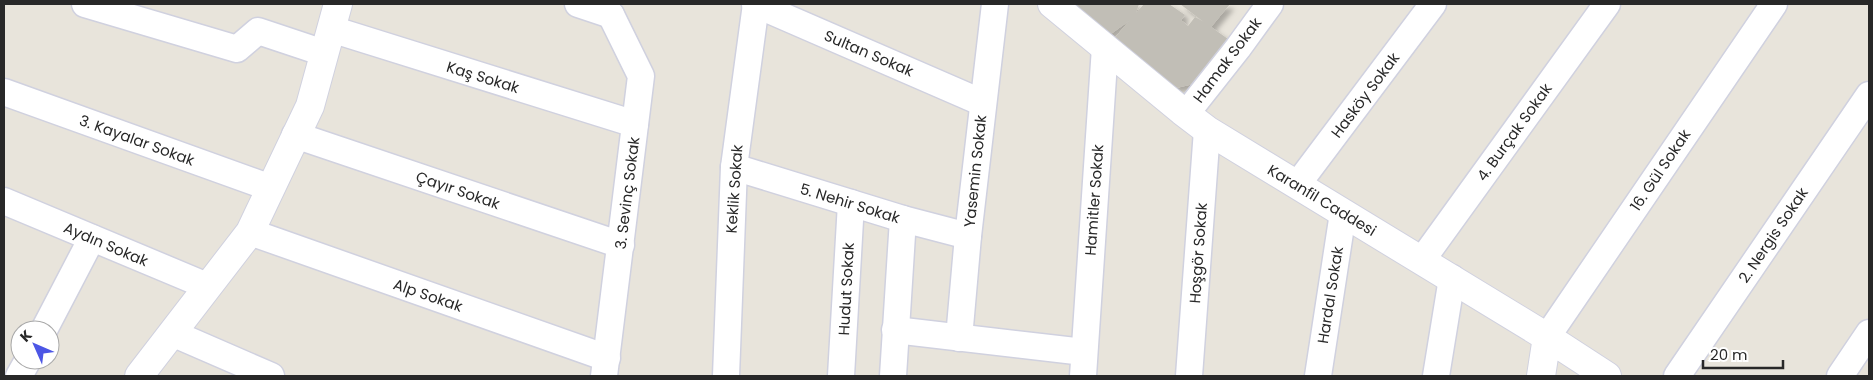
<svg xmlns="http://www.w3.org/2000/svg" width="1873" height="380" viewBox="0 0 1873 380" font-family="Poppins,sans-serif">
	<style>
		.building { fill: #c1beb6; filter: url(#shadow) }
		.lines { fill: none; stroke-linecap: round; stroke-linejoin: round }
		.minor-casing { stroke: #d0d1df; stroke-width: 29 }
		.tertiary-casing { stroke: #d0d1df; stroke-width: 30 }
		.secondary-casing { stroke: #d0d1df; stroke-width: 30 }
		.minor { stroke: #fff; stroke-width: 26 }
		.tertiary { stroke: #fff; stroke-width: 28 }
		.secondary { stroke: #fff; stroke-width: 28 }
		.labels { text-anchor: middle; dominant-baseline: central; stroke-width: 4; stroke-linejoin: round; paint-order: stroke }
		.street-label { font-size: 15px; fill: #282828; stroke: #fff }
	</style>
	<defs>
		<filter id="shadow"><feDropShadow dx="4.5" dy="4.5" stdDeviation="2.5" flood-color="#0004"/></filter>
	</defs>
	<rect width="100%" height="100%" fill="#e8e4db"/>
	<path class="building" d="M1071 4H1139L1136 13 1144 4H1169L1185 15 1181 20 1188 26 1195 17 1204 22 1180 4H1230L1211 27 1235 44 1193 84 1176 88 1113 40 1130 20 1108 36Z"/>
	<g class="lines">
		<defs>
			<g id="minor">
				<path d="M85 4 237 49 258 31 324 53"/>
				<path d="M578 4 611 15"/>
				<path d="M755 4 983 103"/>
				<path d="M331 29 635 124"/>
				<path d="M4 92 271 188"/>
				<path d="M1182 111 1189 110 1238 48 1270 4"/>
				<path d="M295 135 621 245"/>
				<path d="M734 167 903 219 968 236"/>
				<path d="M1297 185 1433 4"/>
				<path d="M4 201 207 286"/>
				<path d="M250 232 607 358"/>
				<path d="M1422 260 1607 4"/>
				<path d="M44 330 92 238"/>
				<path d="M895 330 1084 352"/>
				<path d="M172 333 271 376"/>
				<path d="M1547 337 1774 4"/>
				<path d="M959 338 968 236 995 4"/>
				<path d="M19 376 28 360"/>
				<path d="M604 376 641 76 611 15"/>
				<path d="M726 376 734 167 756 4"/>
				<path d="M841 376 851 203"/>
				<path d="M893 376 903 219"/>
				<path d="M1083 376 1105 47"/>
				<path d="M1189 376 1207 130"/>
				<path d="M1318 376 1343 213"/>
				<path d="M1436 376 1452 278"/>
				<path d="M1677 376 1869 95"/>
				<path d="M1840 376 1869 333"/>
			</g>
			<g id="tertiary">
				<path d="M1052 4 1182 111 1207 130 1547 337"/>
				<path d="M139 376 250 232 310 106 338 4"/>
			</g>
			<path id="secondary" d="M1541 376 1547 337 1607 376"/>
		</defs>
		<use href="#minor" class="minor-casing"/>
		<use href="#tertiary" class="tertiary-casing"/>
		<use href="#secondary" class="secondary-casing"/>
		<use href="#minor" class="minor"/>
		<use href="#tertiary" class="tertiary"/>
		<use href="#secondary" class="secondary"/>
	</g>
	<g class="labels">
		<g class="street-label">
			<text transform="translate(869 53) rotate(23)">Sultan Sokak</text>
			<text transform="translate(1227 60) rotate(-53)">Hamak Sokak</text>
			<text transform="translate(483 77) rotate(17)">Kaş Sokak</text>
			<text transform="translate(1365 95) rotate(-53)">Hasköy Sokak</text>
			<text transform="translate(1514 132) rotate(-54)">4. Burçak Sokak</text>
			<text transform="translate(137 140) rotate(20)">3. Kayalar Sokak</text>
			<text transform="translate(1660 170) rotate(-56)">16. Gül Sokak</text>
			<text transform="translate(975 171) rotate(-84)">Yasemin Sokak</text>
			<text transform="translate(734 189) rotate(-86)">Keklik Sokak</text>
			<text transform="translate(458 190) rotate(19)">Çayır Sokak</text>
			<text transform="translate(627 193) rotate(-83)">3. Sevinç Sokak</text>
			<text transform="translate(1094 200) rotate(-86)">Hamitler Sokak</text>
			<text transform="translate(1322 200) rotate(31)">Karanfil Caddesi</text>
			<text transform="translate(850 203) rotate(17)">5. Nehir Sokak</text>
			<text transform="translate(1773 235) rotate(-56)">2. Nergis Sokak</text>
			<text transform="translate(106 244) rotate(23)">Aydın Sokak</text>
			<text transform="translate(1198 253) rotate(-86)">Hoşgör Sokak</text>
			<text transform="translate(846 289) rotate(-87)">Hudut Sokak</text>
			<text transform="translate(428 295) rotate(19)">Alp Sokak</text>
			<text transform="translate(1330 295) rotate(-81)">Hardal Sokak</text>
		</g>
	</g>
	<rect width="1873" height="380" fill="none" stroke="#282828" stroke-width="10"/>
	<g transform="translate(35 345) rotate(315)"><circle r="24" fill="#ffffff" stroke="#a9a9a9"/>
	<path d="M0-4L9 19L0 12L-9 19Z" fill="#4c56e5"/>
	<text y="-8" font-size="14" font-weight="bold" text-anchor="middle" fill="#282828">K</text>
	</g>
	<path d="M1703 360v8h80v-8" fill="none" stroke="#282828" stroke-width="2.5"/>
	<text x="1710" y="360" font-size="15" fill="#282828" stroke="#ffffff" stroke-width="4" paint-order="stroke">20 m</text>
</svg>
